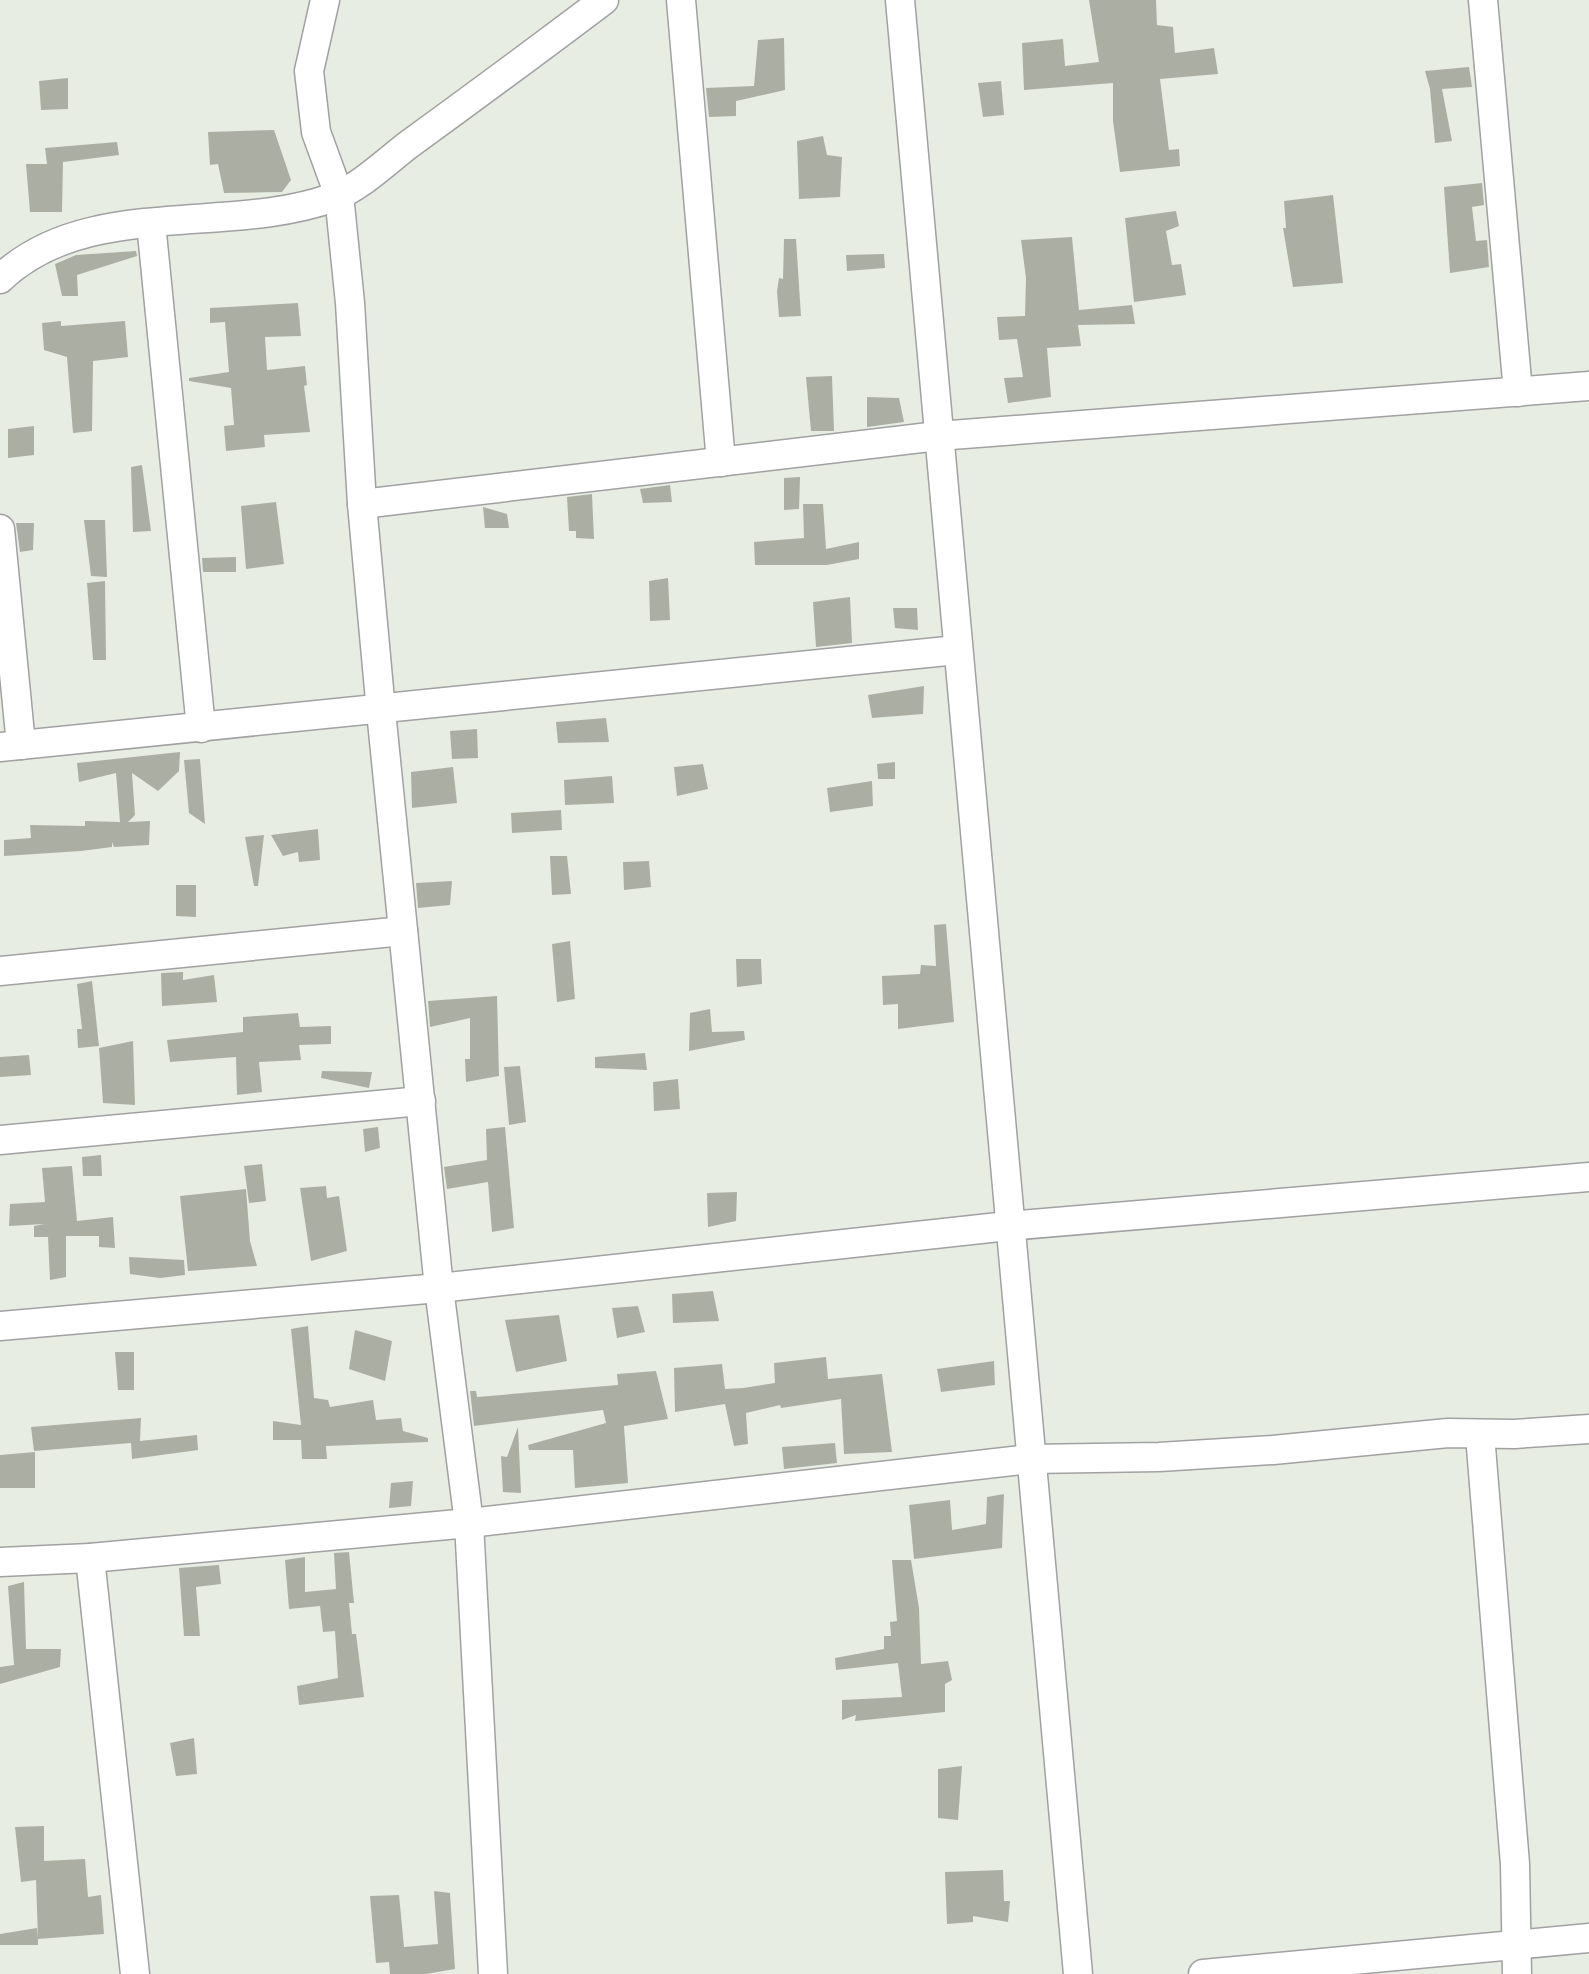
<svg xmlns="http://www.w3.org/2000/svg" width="1589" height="1974" viewBox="0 0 1589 1974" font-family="Inter,sans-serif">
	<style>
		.building { fill: #abafa3 }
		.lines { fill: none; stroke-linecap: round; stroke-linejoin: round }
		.minor-casing { stroke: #a1a1a1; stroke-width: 31 }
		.minor { stroke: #fff; stroke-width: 28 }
	</style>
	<rect width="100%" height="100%" fill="#e8ede4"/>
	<g class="building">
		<path d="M1089 0H1156L1157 25 1173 27 1175 53 1214 48 1218 74 1160 79 1169 150 1179 149 1180 166 1120 172 1113 121V83L1024 90 1022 43 1063 39 1065 66 1099 62Z"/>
		<path d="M784 38 785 90 736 101V116L709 117 706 88 754 86 758 40Z"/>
		<path d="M1469 67 1472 87 1442 89 1452 141 1435 143 1430 89 1425 71Z"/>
		<path d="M68 78V109L41 110 39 81Z"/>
		<path d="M1001 81 1004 115 983 117 978 83Z"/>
		<path d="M274 130 291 180 282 192 224 193 218 164 210 165 208 132Z"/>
		<path d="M823 136 827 155 842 157 840 197 799 199 797 141Z"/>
		<path d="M117 142 119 155 63 162 62 212H30L26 164H47L45 148Z"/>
		<path d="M1482 183 1484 205 1472 207 1476 241 1487 240 1489 267 1450 273 1444 187Z"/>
		<path d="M1333 195 1343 283 1293 287 1283 228H1286L1284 201Z"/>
		<path d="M1176 211 1179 226 1166 231 1172 265 1181 264 1186 295 1134 302 1125 218Z"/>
		<path d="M1072 237 1079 310 1132 305 1135 324 1078 325 1081 346 1047 348 1051 397 1008 403 1004 378 1023 377 1017 339 999 340 997 317 1025 316 1026 278 1021 240Z"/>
		<path d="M784 239H796L801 316 779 317 777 291 779 278 783 279Z"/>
		<path d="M136 251 137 256 77 275 78 296H62L55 264 76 255Z"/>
		<path d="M884 254 885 268 847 271 846 255Z"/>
		<path d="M298 303 301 336 265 337 267 370 305 366 307 385 304 386 310 432 264 435 265 447 226 451 224 426 234 425 231 388 189 381V378L229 372 225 322 210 323V308Z"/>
		<path d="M61 321V326L125 321 128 357 93 361 92 431 73 433 67 357 44 350 42 323Z"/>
		<path d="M832 376 834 431H811L806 377Z"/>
		<path d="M867 397 899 398 904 422 867 427Z"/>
		<path d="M34 426V455L8 458V429Z"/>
		<path d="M142 465 151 531 133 532 131 467Z"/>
		<path d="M800 477 799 509 784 510V478Z"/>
		<path d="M670 485 672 502 643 503 640 489Z"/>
		<path d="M592 494 594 539 576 538V531H569L567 497Z"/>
		<path d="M276 502 284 564 246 569 241 506Z"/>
		<path d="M803 504H823L826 549 859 542V559L827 565H755L754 542 804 538Z"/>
		<path d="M483 507 507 514 509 528H485Z"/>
		<path d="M84 520H105L107 577 91 576Z"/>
		<path d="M16 523H34L33 550 20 552Z"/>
		<path d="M236 557V572H203L202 558Z"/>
		<path d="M668 578 670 620 650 621 649 581Z"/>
		<path d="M105 581 106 660H93L87 583Z"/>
		<path d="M850 597 852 643 816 647 813 602Z"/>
		<path d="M893 608H917L918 630 895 628Z"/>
		<path d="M924 686 923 714 872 718 868 695Z"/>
		<path d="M606 718 609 742 558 743 556 722Z"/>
		<path d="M477 729 478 758 452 759 450 731Z"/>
		<path d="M180 752 179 771 158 791 132 773 135 815 128 822 150 821 149 845 114 847 112 842V847L81 851 4 856V840L31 838 30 825 85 826V821L120 822 116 773 79 782 77 763Z"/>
		<path d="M200 759 205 824 189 813 184 760Z"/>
		<path d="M895 762V779H878L877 764Z"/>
		<path d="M703 764 708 789 677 796 674 767Z"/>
		<path d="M453 767 457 803 412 808 411 772Z"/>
		<path d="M612 776 614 803 565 805 564 780Z"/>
		<path d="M872 781 873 806 830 812 827 788Z"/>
		<path d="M561 810 562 830 512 833 511 813Z"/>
		<path d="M318 829 320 860 299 862 298 852 283 856 271 835Z"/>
		<path d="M264 835 258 886H254L245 837Z"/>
		<path d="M550 856H567L571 894 552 895Z"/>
		<path d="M649 861 651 887 624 890 623 862Z"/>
		<path d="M452 881 450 905 418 908 416 883Z"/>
		<path d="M176 885H196V917L176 916Z"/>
		<path d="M946 924 954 1022 898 1029V1004L883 1005 882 976 920 974 921 965 936 966 934 925Z"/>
		<path d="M570 941 575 999 557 1002 552 944Z"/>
		<path d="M736 959H761L762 984 737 987Z"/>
		<path d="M183 972V980L214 975 217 1002 162 1006 161 973Z"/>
		<path d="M92 981 99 1046 78 1048 77 1029H82L77 984Z"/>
		<path d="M497 996 499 1076 466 1082 465 1059H470V1018L430 1027 428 1001Z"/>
		<path d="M710 1009 712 1032 744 1031 745 1040 689 1051 690 1013Z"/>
		<path d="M298 1013 300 1027 331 1026V1044L299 1045 301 1060 259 1062 262 1092 237 1095 236 1057 170 1062 167 1040 243 1032V1017Z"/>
		<path d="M133 1041 135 1105 103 1103 99 1048Z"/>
		<path d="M645 1053 647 1070 595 1068V1057Z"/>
		<path d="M29 1055 31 1075 0 1077V1057Z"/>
		<path d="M520 1066 526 1122 509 1125 504 1067Z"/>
		<path d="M322 1071 372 1072 369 1088 321 1078Z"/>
		<path d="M678 1079 680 1109 654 1111 653 1082Z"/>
		<path d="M378 1127 380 1148 365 1152 363 1129Z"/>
		<path d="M505 1127 514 1228 492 1232 488 1182 447 1189 444 1167 487 1160 486 1129Z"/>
		<path d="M101 1155 102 1176H83L82 1157Z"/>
		<path d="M262 1164 266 1201 249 1203 244 1166Z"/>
		<path d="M72 1166 77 1221 113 1217 115 1248 99 1247V1236H66V1277L50 1280 48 1237H34V1226L44 1224 9 1226 10 1204 45 1202 42 1168Z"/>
		<path d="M326 1186 327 1198 339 1196 347 1251 311 1261 300 1188Z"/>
		<path d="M246 1189 250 1241 257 1266 188 1271 180 1196Z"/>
		<path d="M737 1192 736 1221 708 1227 707 1193Z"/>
		<path d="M129 1257 184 1260 185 1275 160 1278 130 1274Z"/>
		<path d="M713 1291 719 1321 673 1323 672 1294Z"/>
		<path d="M638 1306 645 1332 617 1338 612 1308Z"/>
		<path d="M559 1315 567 1361 516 1372 505 1320Z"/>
		<path d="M308 1326 314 1398 328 1400 330 1407 373 1400 376 1420 401 1418 403 1431 428 1438V1442L326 1446 327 1459H302L301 1440H273V1421L301 1425 291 1329Z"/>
		<path d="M355 1330 392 1341 385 1381 349 1369Z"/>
		<path d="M115 1352H134V1390H118Z"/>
		<path d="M826 1357 828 1379 882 1374 892 1452 844 1454 841 1399 781 1408 780 1405 746 1413 748 1444 734 1446 725 1404 675 1412 674 1368 722 1364 725 1389 743 1388 775 1383 774 1363Z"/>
		<path d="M994 1361 995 1385 941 1392 937 1369Z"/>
		<path d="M656 1371 668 1419 624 1426 628 1483 575 1488 573 1450H529L528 1445 606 1423 603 1410 474 1426 470 1391H476L477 1397 618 1385 617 1374Z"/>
		<path d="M141 1418 140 1441 197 1435 198 1450 132 1459 131 1443 34 1451 31 1427Z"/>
		<path d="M518 1427 521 1493 503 1492 501 1456 507 1457Z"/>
		<path d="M835 1443 837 1463 784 1469 782 1447Z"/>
		<path d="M35 1452V1488H0V1455Z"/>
		<path d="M413 1481 411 1506 389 1508 391 1483Z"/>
		<path d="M1004 1494 1002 1548 914 1559 909 1505 950 1500 952 1530 986 1524 987 1497Z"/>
		<path d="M349 1552 354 1603H349L352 1634H356L364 1697 299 1705 297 1686 338 1678 335 1631 323 1632 320 1606 289 1609 285 1560 305 1557V1592L336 1589 334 1553Z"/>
		<path d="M892 1560H911L919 1608 921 1664 948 1661 952 1680 945 1684V1712L855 1721 856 1715 842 1720V1700L902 1697 898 1663 836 1670 835 1658 884 1649V1636H891L890 1622 897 1621Z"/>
		<path d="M219 1565 221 1584 196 1587 200 1636H184L179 1568Z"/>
		<path d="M24 1582 26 1649H61L60 1667 0 1684V1667L14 1665 8 1586Z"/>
		<path d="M194 1738 197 1774 176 1776 170 1743Z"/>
		<path d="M962 1766 958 1820 938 1818V1769Z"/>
		<path d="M44 1826V1861L85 1859 88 1897 101 1895 104 1934 38 1939V1945H0V1934L37 1928 38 1939 36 1880 21 1882 15 1827Z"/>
		<path d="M1003 1870 1004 1901H1010L1008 1922 973 1916V1922L947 1924 945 1872Z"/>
		<path d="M434 1891 450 1893 455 1969 426 1974H390L389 1962 376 1963 370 1896 399 1895 404 1947 438 1944Z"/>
	</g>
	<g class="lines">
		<defs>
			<g id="minor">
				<path d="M325 0 309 71 316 132 339 195 350 303 362 504 381 711 439 1288 469 1523 493 1974"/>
				<path d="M681 0 721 462"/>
				<path d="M900 0 1078 1974"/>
				<path d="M1483 0 1518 392"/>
				<path d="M151 223 201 728"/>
				<path d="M0 279C86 196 230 236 334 197 360 187 386 162 408 145 474 97 539 49 604 0"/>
				<path d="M362 504 938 436 1589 386"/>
				<path d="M0 529 21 745"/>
				<path d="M0 747 957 650"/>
				<path d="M0 971 403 931"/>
				<path d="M0 1140 421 1101"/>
				<path d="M0 1326 439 1288 1008 1226 1589 1177"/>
				<path d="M1480 1435 1515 1864 1517 1974"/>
				<path d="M90 1558 135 1974"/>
				<path d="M0 1562 90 1558 469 1523 1030 1459 1159 1457 1273 1450 1448 1433 1514 1434 1589 1429"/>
				<path d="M1203 1974 1589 1938"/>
			</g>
		</defs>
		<use href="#minor" class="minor-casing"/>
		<use href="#minor" class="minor"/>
	</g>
</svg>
